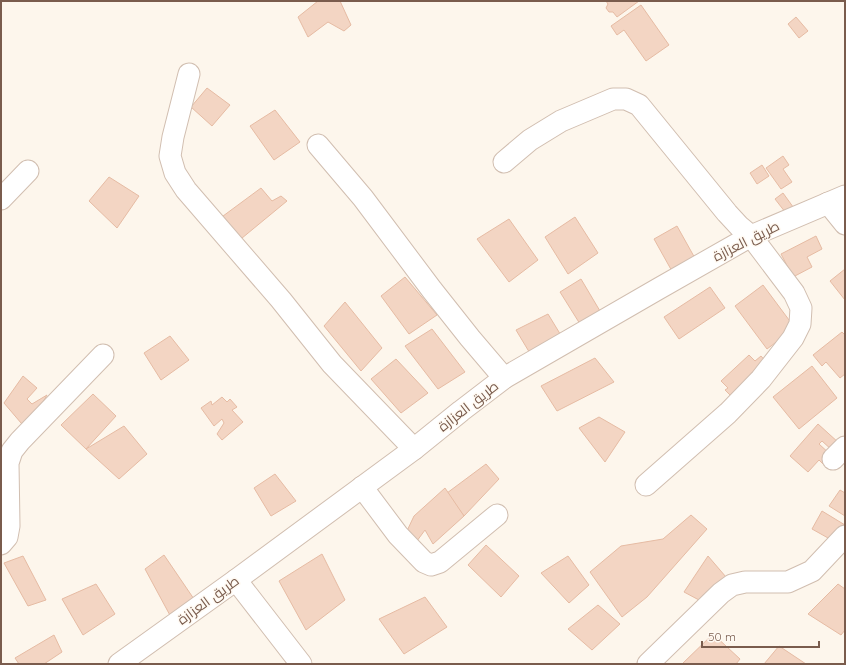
<svg xmlns="http://www.w3.org/2000/svg" width="846" height="665" viewBox="0 0 846 665" font-family="Quicksand,Cairo,sans-serif">
	<style>
		.building { fill: #f3d5c3; stroke: #e6bba3 }
		.lines { fill: none; stroke-linecap: round; stroke-linejoin: round }
		.minor-casing { stroke: #d1beb0; stroke-width: 23 }
		.minor { stroke: #fff; stroke-width: 21 }
		.labels { text-anchor: middle; dominant-baseline: central; stroke-width: 3; stroke-linejoin: round; paint-order: stroke }
		.street-label { font-size: 14px; fill: #7a5c4d; stroke: #fffaf3 }
	</style>
	<rect width="100%" height="100%" fill="#fdf6ec"/>
	<g class="building">
		<path d="M318 1H340L351 25 344 31 328 22 308 37 298 17Z"/>
		<path d="M606 1H639L617 17 613 12H609L606 8 608 4Z"/>
		<path d="M641 5 669 45 646 61 624 30 617 35 611 26Z"/>
		<path d="M796 17 808 31 799 38 788 24Z"/>
		<path d="M207 88 230 105 212 126 191 107Z"/>
		<path d="M275 110 300 142 274 160 250 126Z"/>
		<path d="M783 156 789 165 783 169 792 182 781 189 766 168Z"/>
		<path d="M762 165 769 176 757 184 750 173Z"/>
		<path d="M109 177 139 196 117 228 89 201Z"/>
		<path d="M261 188 272 201 281 196 287 201 236 243 219 219Z"/>
		<path d="M783 193 796 211 789 217 775 199Z"/>
		<path d="M575 217 598 253 568 274 545 237Z"/>
		<path d="M509 219 538 260 509 282 477 239Z"/>
		<path d="M677 226 696 260 673 273 654 239Z"/>
		<path d="M816 236 822 249 807 257 812 267 793 277 781 254Z"/>
		<path d="M845 269V300L830 281Z"/>
		<path d="M405 277 437 315 409 334 381 296Z"/>
		<path d="M581 279 600 311 580 324 560 292Z"/>
		<path d="M763 285 795 328 767 349 735 306Z"/>
		<path d="M710 287 725 308 679 339 664 317Z"/>
		<path d="M345 302 382 348 361 371 324 326Z"/>
		<path d="M548 314 562 337 531 355 516 330Z"/>
		<path d="M432 329 465 372 438 389 405 346Z"/>
		<path d="M842 332 845 335V374L840 378 826 362 822 366 813 355Z"/>
		<path d="M170 336 189 360 161 380 144 353Z"/>
		<path d="M749 355 755 361 761 356 769 365 736 401 725 390 728 388 721 381Z"/>
		<path d="M595 358 614 382 557 411 541 386Z"/>
		<path d="M396 359 428 393 401 413 371 379Z"/>
		<path d="M812 366 837 398 799 429 773 397Z"/>
		<path d="M23 376 37 388 27 399 32 404 47 395 27 430 4 403Z"/>
		<path d="M93 394 116 416 86 449 61 425Z"/>
		<path d="M222 397 227 402 230 399 237 407 232 410 243 422 222 440 217 434 224 423 222 419 214 426 201 408 211 401 212 405Z"/>
		<path d="M599 417 625 432 605 462 579 428Z"/>
		<path d="M818 424 839 443 833 451 822 441 819 444 831 455 823 464 819 460 808 472 790 456Z"/>
		<path d="M124 426 147 454 119 479 86 449Z"/>
		<path d="M486 464 499 479 464 516 447 493Z"/>
		<path d="M275 474 296 501 271 516 254 488Z"/>
		<path d="M445 488 464 516 433 544 425 530 414 545 406 533 414 516Z"/>
		<path d="M840 490 845 493V516L829 506Z"/>
		<path d="M822 511 845 525V529L837 543 812 529Z"/>
		<path d="M691 515 707 529 647 597 622 617 590 572 621 546 663 539Z"/>
		<path d="M486 545 519 576 501 597 468 565Z"/>
		<path d="M322 554 345 600 306 630 279 581Z"/>
		<path d="M164 555 196 602 172 619 145 569Z"/>
		<path d="M23 556 46 600 28 606 4 563Z"/>
		<path d="M568 556 589 585 569 603 541 573Z"/>
		<path d="M708 556 726 577 699 600 684 592Z"/>
		<path d="M96 584 115 614 83 635 62 599Z"/>
		<path d="M838 584 845 589V630L841 635 808 614Z"/>
		<path d="M425 597 447 627 404 654 379 619Z"/>
		<path d="M598 605 620 624 592 650 568 629Z"/>
		<path d="M713 634 740 659 736 664H682Z"/>
		<path d="M54 635 62 652 44 664H19L15 658Z"/>
		<path d="M779 646 806 664H764Z"/>
	</g>
	<g class="lines">
		<defs>
			<g id="minor">
				<path d="M189 74 173 137 170 156 175 173 186 190 281 300 332 364 414 449"/>
				<path d="M318 145 363 198 432 290 470 338 504 378"/>
				<path d="M504 162 530 140 561 121 613 99H626L639 105 727 213 739 226 751 236 794 293 801 308 800 324 793 338 761 379 728 413 646 485"/>
				<path d="M1 199 28 171"/>
				<path d="M828 203 845 224"/>
				<path d="M833 459 845 447"/>
				<path d="M362 487 398 535 424 562 431 565 440 562 497 515"/>
				<path d="M1 544 7 537 9 526 8 463 12 451 20 441 103 355"/>
				<path d="M236 580 301 664"/>
				<path d="M119 664 236 580 414 449 461 411 504 378 658 289 751 236 845 196"/>
				<path d="M648 664 721 593 732 585 745 582H788L812 571 845 536"/>
			</g>
		</defs>
		<use href="#minor" class="minor-casing"/>
		<use href="#minor" class="minor"/>
	</g>
	<g class="labels">
		<g class="street-label">
			<text transform="translate(746 241) rotate(-27)">طريق العزازة</text>
			<text transform="translate(468 406) rotate(-38)">طريق العزازة</text>
			<text transform="translate(208 600) rotate(-36)">طريق العزازة</text>
		</g>
	</g>
	<rect width="846" height="665" fill="none" stroke="#7a5c4d" stroke-width="4"/>
	<path d="M702 641v6h117v-6" fill="none" stroke="#7a5c4d" stroke-width="2"/>
	<text x="708" y="641" font-size="12" fill="#7a5c4d" stroke="#fffaf3" stroke-width="3" paint-order="stroke">50 m</text>
</svg>
